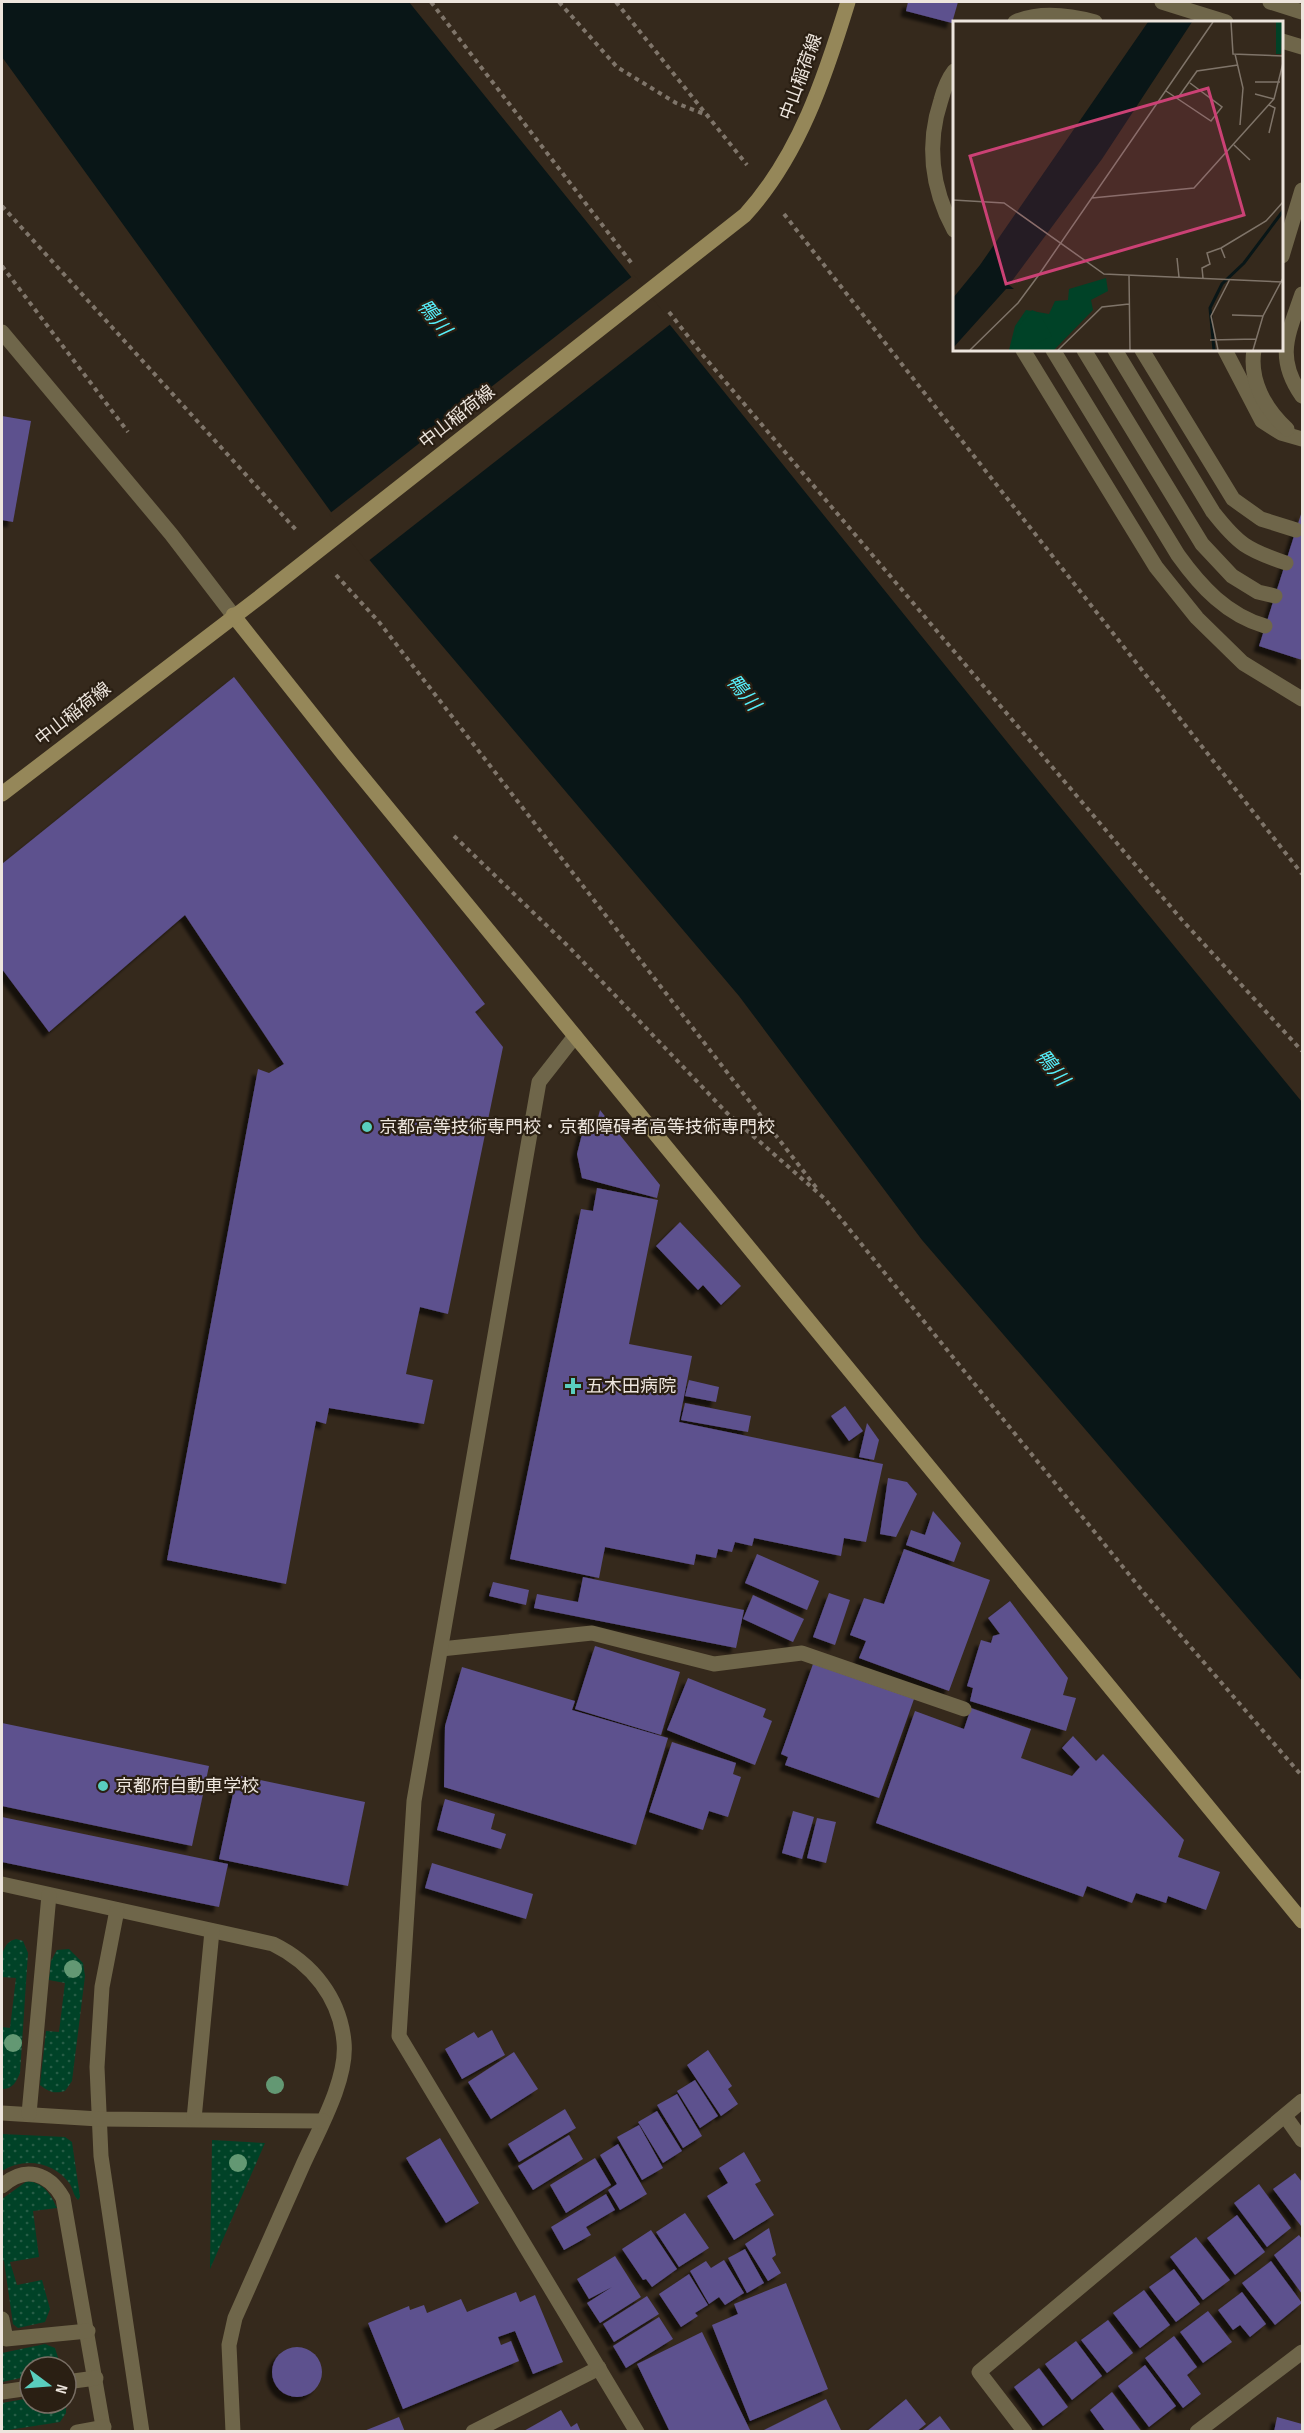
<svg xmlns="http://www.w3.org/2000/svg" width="1304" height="2433" viewBox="0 0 1304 2433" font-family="'Sofia Sans Condensed','Noto Sans JP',sans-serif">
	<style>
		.grass { fill: url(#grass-dots) }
		.water { fill: #091617 }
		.pier { fill: #35291c }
		.building { fill: #5d518e; filter: url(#shadow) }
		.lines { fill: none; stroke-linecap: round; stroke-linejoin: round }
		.path { stroke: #7f756a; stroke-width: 4; stroke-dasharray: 4.5 4.5; stroke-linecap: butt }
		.lane { stroke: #6f664a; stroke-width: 15 }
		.street { stroke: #6f664a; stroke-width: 15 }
		.secondary { stroke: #958759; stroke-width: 15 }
		.tree { fill: #639873 }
		.poi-dot { fill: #59cebe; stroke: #2a1f13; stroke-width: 2 }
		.labels { text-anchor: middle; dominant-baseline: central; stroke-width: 4.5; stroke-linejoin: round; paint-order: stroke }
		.street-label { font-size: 18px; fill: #ede5dd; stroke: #2a1f13 }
		.poi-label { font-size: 18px; fill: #ede5dd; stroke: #2a1f13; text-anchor: start }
		.water-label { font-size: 20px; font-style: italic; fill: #56eef9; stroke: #2a1f13 }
		.inset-river { fill: none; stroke: #091617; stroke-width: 3 }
		.inset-road { fill: none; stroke: #7f7469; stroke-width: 1.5 }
		.view { fill: #cb4175; fill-opacity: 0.15; stroke: #cb4175; stroke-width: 3 }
		.inset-edge { fill: none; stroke: #ede5dd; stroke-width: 3 }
	</style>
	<defs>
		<pattern id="grass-dots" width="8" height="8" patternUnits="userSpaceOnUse" patternTransform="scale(1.5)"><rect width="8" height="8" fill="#004227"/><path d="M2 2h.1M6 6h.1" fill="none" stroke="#265d46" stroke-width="1.8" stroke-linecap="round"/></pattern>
		<filter id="shadow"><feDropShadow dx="-5.5" dy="5.5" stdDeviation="1.5" flood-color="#0009"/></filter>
	</defs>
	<rect width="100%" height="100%" fill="#35291c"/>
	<g class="grass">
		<path d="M16 1939 23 1941 28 1953 20 2073C16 2082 13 2089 2 2089V2027L10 2028 16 1978 2 1977C1 1962 0 1943 16 1939Z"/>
		<path d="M69 1949 83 1963 85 1976 72 2081 65 2091C54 2094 49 2092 40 2085L46 2031 59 2032 65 1983 49 1980 51 1961 57 1950Z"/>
		<path d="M2 2134 65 2137 72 2142 80 2197 78 2200C73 2195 73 2189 70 2184 54 2161 23 2157 2 2171Z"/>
		<path d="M212 2140 265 2143 210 2269Z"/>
		<path d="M27 2181C44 2183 50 2193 57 2208L33 2211 39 2257 10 2262 17 2285 42 2280 50 2309 45 2322 18 2328 13 2324 4 2261 2 2259V2199Z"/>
		<path d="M45 2344 55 2348 60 2364 58 2367H30V2376L2 2382V2353Z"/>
		<path d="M30 2398V2403H66V2413L60 2422 2 2431V2403Z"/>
	</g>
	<path class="water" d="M2 2H409L1016 753 1302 1102V1681L922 1240 739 996 344 530 2 57Z"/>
	<path class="pier" d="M634 275 672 323 367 562 329 514Z"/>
	<g class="building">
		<path d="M908 2H958L952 23 906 11Z"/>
		<path d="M2 416 31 421 13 522 2 520Z"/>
		<path d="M1302 511V660L1259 646Z"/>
		<path d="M234 677 485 1004 475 1012 503 1047 448 1314 420 1307 406 1374 433 1380 424 1424 329 1408 326 1424 316 1421 286 1584 167 1560 258 1069 269 1073 284 1064 185 915 49 1032 2 969V864Z"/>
		<path d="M600 1110 660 1185 657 1198 582 1178 577 1154 584 1126 595 1129Z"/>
		<path d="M597 1188 658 1200 629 1344 692 1356 679 1422 883 1464 866 1542 844 1538 841 1556 754 1538 752 1546 735 1542 732 1552 718 1549 716 1558 696 1554 694 1565 605 1547 599 1578 510 1559 581 1209 593 1211Z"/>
		<path d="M680 1222 741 1286 721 1305 703 1285 698 1290 656 1246Z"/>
		<path d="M689 1380 719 1387 716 1402 685 1396Z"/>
		<path d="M685 1403 751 1416 748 1432 681 1420Z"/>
		<path d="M845 1406 863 1431 849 1441 831 1416Z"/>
		<path d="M867 1423 879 1440 874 1460 859 1457Z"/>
		<path d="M888 1478 907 1482 917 1494 896 1537 880 1534Z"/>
		<path d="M933 1511 961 1543 954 1562 906 1545 911 1530 925 1535Z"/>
		<path d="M904 1549 990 1580 949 1691 859 1658 866 1641 850 1635 864 1598 884 1604Z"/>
		<path d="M757 1554 819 1581 807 1610 745 1583Z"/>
		<path d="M583 1577 744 1610 736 1648 534 1608 537 1594 578 1602Z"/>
		<path d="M493 1582 529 1590 526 1605 489 1596Z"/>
		<path d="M829 1593 850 1600 835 1645 813 1637Z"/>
		<path d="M753 1595 804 1619 793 1642 743 1619Z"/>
		<path d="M1010 1601 1068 1678 1063 1695 1076 1698 1066 1731 970 1701 973 1688 967 1686 981 1640 991 1643 993 1636 1000 1634 988 1618Z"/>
		<path d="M595 1646 680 1672 661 1735 575 1709Z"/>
		<path d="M813 1664 914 1699 879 1798 785 1765 788 1757 781 1754Z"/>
		<path d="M462 1667 575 1701 572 1710 668 1738 636 1845 444 1787 445 1726Z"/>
		<path d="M688 1678 766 1709 763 1717 772 1721 755 1765 667 1730Z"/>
		<path d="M971 1708 1031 1729 1021 1758 1072 1776 1080 1767 1062 1748 1073 1736 1096 1761 1103 1754 1184 1840 1178 1857 1220 1872 1206 1910 1168 1896 1166 1903 1136 1893 1132 1903 1087 1886 1083 1897 876 1823 915 1711 964 1729Z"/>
		<path d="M2 1723 209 1766 192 1846 2 1806Z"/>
		<path d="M672 1742 736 1763 733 1774 741 1777 728 1817 709 1811 703 1830 649 1812Z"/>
		<path d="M237 1775 365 1802 348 1886 219 1859Z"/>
		<path d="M445 1799 495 1814 491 1829 506 1834 501 1849 437 1830Z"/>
		<path d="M793 1811 814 1817 802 1859 782 1853Z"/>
		<path d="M2 1817 228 1864 219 1907 2 1862Z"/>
		<path d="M817 1818 836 1822 826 1863 807 1858Z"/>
		<path d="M432 1863 533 1894 526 1919 425 1888Z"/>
		<path d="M492 2030 505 2055 462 2079 445 2049 474 2032 478 2038Z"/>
		<path d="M708 2050 732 2086 728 2089 738 2104 721 2116 687 2065Z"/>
		<path d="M514 2052 538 2089 491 2119 468 2082Z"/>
		<path d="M695 2080 718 2116 700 2128 677 2091Z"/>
		<path d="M677 2094 702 2136 683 2148 657 2105Z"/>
		<path d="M565 2109 576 2128 519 2162 508 2144Z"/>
		<path d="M657 2111 682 2151 663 2163 638 2122Z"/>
		<path d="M639 2125 663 2168 642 2180 617 2137Z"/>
		<path d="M569 2135 583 2159 533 2190 518 2166Z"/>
		<path d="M440 2138 479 2203 446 2223 406 2158Z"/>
		<path d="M618 2144 647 2194 620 2210 608 2190 617 2184 600 2155Z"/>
		<path d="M744 2152 761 2181 755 2184 774 2215 734 2240 707 2196 728 2183 719 2168Z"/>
		<path d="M595 2158 611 2185 566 2213 550 2185Z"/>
		<path d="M1295 2173 1302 2182 1301 2226 1273 2189Z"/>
		<path d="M1259 2184 1291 2228 1267 2247 1234 2203Z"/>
		<path d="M606 2194 615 2210 586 2227 591 2235 564 2250 551 2227Z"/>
		<path d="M685 2213 709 2248 679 2267 656 2232Z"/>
		<path d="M1237 2215 1265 2252 1235 2275 1207 2238Z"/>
		<path d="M769 2228 776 2255 772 2258 781 2273 768 2281 745 2244Z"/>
		<path d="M651 2230 677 2269 652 2287 646 2279 643 2280 622 2249Z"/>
		<path d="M1299 2235 1302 2239V2294L1274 2255Z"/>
		<path d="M1196 2237 1230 2280 1203 2300 1170 2257Z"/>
		<path d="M745 2249 764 2283 747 2293 728 2258Z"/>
		<path d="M615 2256 641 2297 600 2323 587 2303 612 2287 589 2299 577 2279Z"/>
		<path d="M724 2260 744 2293 725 2305 719 2297 709 2304 690 2271 706 2261 711 2268Z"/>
		<path d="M1271 2261 1302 2303 1275 2325 1242 2283Z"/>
		<path d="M1174 2269 1200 2304 1176 2322 1149 2287Z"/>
		<path d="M689 2274 708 2305 695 2313 698 2316 681 2327 659 2294Z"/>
		<path d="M786 2283 828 2389 750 2421 712 2325 738 2314 734 2304Z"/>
		<path d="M1144 2290 1170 2325 1140 2348 1113 2313Z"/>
		<path d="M516 2292 520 2302 535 2295 563 2362 533 2374 515 2331 498 2337 501 2345 511 2341 519 2361 403 2409 368 2323 409 2306 410 2310 424 2305 427 2313 461 2299 467 2312Z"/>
		<path d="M1242 2292 1266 2324 1250 2337 1240 2325 1233 2330 1218 2310Z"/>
		<path d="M647 2296 659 2314 614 2342 603 2324Z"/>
		<path d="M1208 2311 1232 2342 1203 2363 1180 2332Z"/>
		<path d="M659 2317 673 2339 626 2368 613 2346Z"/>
		<path d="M1108 2320 1133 2353 1107 2373 1081 2340Z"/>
		<path d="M702 2332 750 2430 747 2432H670L637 2364Z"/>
		<path d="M1174 2336 1197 2367 1187 2375 1201 2394 1183 2408 1145 2358Z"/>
		<path d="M1076 2341 1102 2376 1072 2400 1045 2364Z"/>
		<circle cx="297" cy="2372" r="25"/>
		<path d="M1145 2365 1176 2406 1149 2427 1118 2386Z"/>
		<path d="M1039 2368 1068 2407 1043 2426 1014 2387Z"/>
		<path d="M1112 2392 1142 2432H1106L1090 2410Z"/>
		<path d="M826 2399 842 2432H760Z"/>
		<path d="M906 2399 926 2424 916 2432H866Z"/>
		<path d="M561 2410 571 2427 577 2423 581 2432H522Z"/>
		<path d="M940 2416 952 2432H920Z"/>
		<path d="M399 2417 405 2432H364V2431Z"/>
		<path d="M1277 2417 1302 2424V2432H1274Z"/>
	</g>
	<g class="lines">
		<g class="path">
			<path d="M431 2 633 265"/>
			<path d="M559 2 617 67 676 103 709 116"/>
			<path d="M616 2 747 165"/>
			<path d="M2 206 297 531"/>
			<path d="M784 214 1302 874"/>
			<path d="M2 266 128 432"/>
			<path d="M669 312 701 353 1182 920 1302 1051"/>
			<path d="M336 575 379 622 818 1190"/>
			<path d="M454 836 570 948 727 1113 824 1198 1144 1593 1302 1776"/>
		</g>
		<g class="lane">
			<path d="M1162 2 1226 22"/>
			<path d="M1270 2 1302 12"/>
			<path d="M1015 22C1040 11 1069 15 1095 22"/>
			<path d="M1282 41 1302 47"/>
			<path d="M954 71C947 80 944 89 941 100 926 145 932 189 954 230"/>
			<path d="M1282 256 1302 190"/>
			<path d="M1302 294C1288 335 1275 357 1302 396"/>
			<path d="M1023 350 1156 567 1197 618 1243 663 1302 699"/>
			<path d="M1053 350 1178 555C1201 587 1227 615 1265 626"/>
			<path d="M1084 350 1202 544 1232 576 1258 592 1275 596"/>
			<path d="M1115 350 1213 512C1238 544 1247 550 1286 563"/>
			<path d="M1142 350 1233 499 1261 519 1296 530"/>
			<path d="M1225 350 1262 421 1281 433 1302 439"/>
			<path d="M1254 350C1249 380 1265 409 1287 429"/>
			<path d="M441 1649 592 1633 714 1664 802 1653 964 1709"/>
			<path d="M2 1884 273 1944C312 1963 340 1998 344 2042 348 2080 317 2133 302 2167 280 2217 258 2267 235 2318L229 2345 233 2432"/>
			<path d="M117 1910 102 1987 97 2067 101 2156 142 2432"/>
			<path d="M2 2113 99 2119 323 2121"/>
			<path d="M29 2114 49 1895"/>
			<path d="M194 2119 212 1931"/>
			<path d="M2 2186C25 2165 49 2173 63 2198L104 2432"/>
			<path d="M2 2319 6 2339 88 2331"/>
			<path d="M66 2382 96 2378"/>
			<path d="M2 2392 30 2388"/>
			<path d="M77 2432 104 2427"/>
			<path d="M473 2432 599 2368"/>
		</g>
		<g class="street">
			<path d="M2 332 171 534 233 615"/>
			<path d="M575 1036 539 1082 414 1801 399 2036 637 2432"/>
			<path d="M1285 2116 1302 2140"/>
			<path d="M1025 2432 979 2372 1302 2101"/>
			<path d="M1197 2432 1302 2352"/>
		</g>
		<g class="secondary">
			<path d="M233 615 345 756 1302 1921"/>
			<path d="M2 794 261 596 745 215C799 156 825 77 848 2"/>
		</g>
	</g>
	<g class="tree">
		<circle cx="73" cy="1969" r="9"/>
		<circle cx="13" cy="2043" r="9"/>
		<circle cx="275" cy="2085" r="9"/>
		<circle cx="238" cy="2163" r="9"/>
	</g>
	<g class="poi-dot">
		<circle cx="367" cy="1127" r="6"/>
		<path d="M570 1377h6v6h6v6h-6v6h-6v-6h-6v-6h6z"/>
		<circle cx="103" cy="1786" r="6"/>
	</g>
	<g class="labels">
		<g class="street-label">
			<text transform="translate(801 77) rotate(-70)">中山稲荷線</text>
			<text transform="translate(457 417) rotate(-38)">中山稲荷線</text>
			<text transform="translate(73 714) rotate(-38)">中山稲荷線</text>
		</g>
		<g class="poi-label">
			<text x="379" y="1127">京都高等技術専門校・京都障碍者高等技術専門校</text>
			<text x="586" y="1386">五木田病院</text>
			<text x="115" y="1786">京都府自動車学校</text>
		</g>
		<g class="water-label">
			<text transform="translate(434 318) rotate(51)">鴨川</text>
			<text transform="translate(743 693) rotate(51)">鴨川</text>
			<text transform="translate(1052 1068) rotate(51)">鴨川</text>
		</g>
	</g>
	<g transform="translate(953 21)">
		<rect width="330" height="330" fill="#35291c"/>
		<path d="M323 1H330L328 33H323ZM153 257 155 270 138 279 140 289 101 329H56L62 305 73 289 96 293 102 280 115 279 116 268Z" fill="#004227"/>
		<path d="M79 289 86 292 99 315 70 329H58L64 307Z" fill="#004227"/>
		<path d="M195 1H239L149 138 56 264 61 268H53L0 327V277L27 244Z" fill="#091617"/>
		<path class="inset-river" d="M261 329 257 287 269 263 291 242 330 190"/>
		<path class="inset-road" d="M278 1 280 33 330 35M282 33 290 67 287 104M302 61H327M213 70 258 100 269 86 237 62M302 73 321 78M224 78 244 50 285 44M316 112 322 87 316 84M281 124 297 139M139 177 241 167 321 78 330 42M0 179 51 182 151 253 330 261M268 227 313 200 330 181M224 237 226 256M176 254 177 329M250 257 249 247 257 243 254 232 268 227 272 237M279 294 310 295M257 319 303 318M17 329 65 282 85 255 260 1M105 329 149 286 176 283M265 329 258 295 277 258M300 329 310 295 330 257"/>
		<path class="view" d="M255 67 291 194 53 263 17 135Z"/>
		<rect width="330" height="330" class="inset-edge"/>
	</g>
	<rect width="1304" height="2433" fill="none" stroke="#ede5dd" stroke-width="6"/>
	<g transform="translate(48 2385) rotate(106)"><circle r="28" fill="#2a1f13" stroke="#786e64" stroke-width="1.5"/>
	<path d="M0-4.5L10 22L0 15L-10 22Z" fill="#59cebe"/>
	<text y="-9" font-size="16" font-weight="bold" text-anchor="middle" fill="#ede5dd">N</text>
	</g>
</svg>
